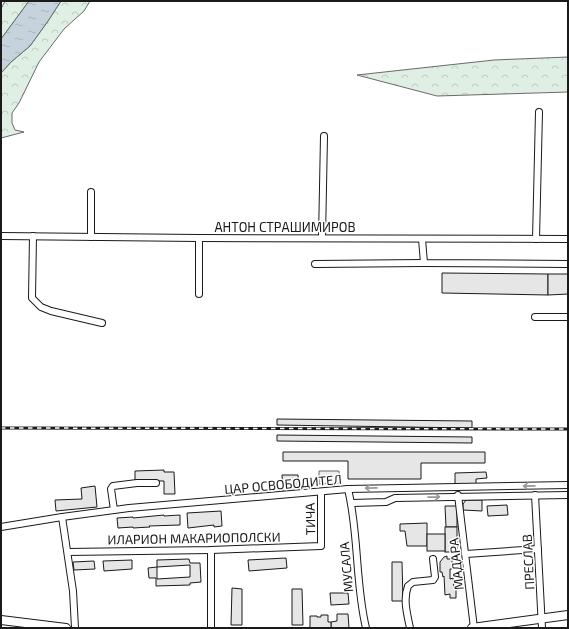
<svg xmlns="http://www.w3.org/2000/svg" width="569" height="629" viewBox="0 0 569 629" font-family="'Exo 2',sans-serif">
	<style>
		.forest { fill: url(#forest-crowns); stroke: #6a6a6a }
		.parking { fill: #ededed; stroke: #6a6a6a }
		.water { fill: url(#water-ripples); stroke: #6a6a6a }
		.building { fill: #e6e6e6; stroke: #1a1a1a; fill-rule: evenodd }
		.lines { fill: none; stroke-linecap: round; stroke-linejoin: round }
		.minor-casing { stroke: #1a1a1a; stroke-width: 8 }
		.major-casing { stroke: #1a1a1a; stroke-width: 10 }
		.minor { stroke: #fff; stroke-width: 6 }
		.major { stroke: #fff; stroke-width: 8 }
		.rail-casing { stroke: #1a1a1a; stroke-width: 3 }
		.rail { stroke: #fff; stroke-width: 1.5; stroke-dasharray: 4.5; stroke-linecap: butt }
		.oneway { stroke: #989898 }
		.labels { text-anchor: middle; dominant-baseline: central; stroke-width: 3; stroke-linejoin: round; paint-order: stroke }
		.street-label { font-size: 13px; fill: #1a1a1a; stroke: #fff }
	</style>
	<defs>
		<pattern id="forest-crowns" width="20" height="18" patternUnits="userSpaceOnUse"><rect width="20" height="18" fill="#e0efe3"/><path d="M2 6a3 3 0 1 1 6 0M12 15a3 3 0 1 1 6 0" fill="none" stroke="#c0ccc2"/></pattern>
		<pattern id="water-ripples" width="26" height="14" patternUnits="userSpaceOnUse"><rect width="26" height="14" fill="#c6d2dc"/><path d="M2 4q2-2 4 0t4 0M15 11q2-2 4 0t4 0" fill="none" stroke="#aab4bc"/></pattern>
	</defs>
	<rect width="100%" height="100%" fill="#fff"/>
	<g class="forest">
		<path d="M5 1H29L1 39V9Z"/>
		<path d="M61 1H90L84 11 64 29 39 62 19 103 12 113V123L15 130 24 132 1 138V73L11 62 30 46 48 21Z"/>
		<path d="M568 57V92L437 96 357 75 494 60Z"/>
	</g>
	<path class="parking" d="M319 471H339L340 483 319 484Z"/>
	<path class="water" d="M29 1H61L48 21 30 46 11 62 1 73V39Z"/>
	<g class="building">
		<path d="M442 273 548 274V295L442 293Z"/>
		<path d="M548 274H568V294L548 295Z"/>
		<path d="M277 419 472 421V428L277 425Z"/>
		<path d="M277 435 472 437V443L277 441Z"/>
		<path d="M283 452H485V463H421V479H348V461H283Z"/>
		<path d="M164 470V472H174L175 494H164V481H135V471Z"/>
		<path d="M486 472 487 478 476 479V485L455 484V473Z"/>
		<path d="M282 475H298L299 493H283Z"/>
		<path d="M95 486 97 507 56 511 55 500 82 499 81 488Z"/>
		<path d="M466 500H482V511L463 510V504Z"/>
		<path d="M507 505 508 515 488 516 487 506Z"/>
		<path d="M445 506H457V527H446Z"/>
		<path d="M221 511 222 526 214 527V525L188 528 187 513Z"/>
		<path d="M164 515V516L180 515V525L149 526 150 527 133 528V527L118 528 117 518 133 517V518Z"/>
		<path d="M427 523V546H407L405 531H400V524Z"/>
		<rect x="445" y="527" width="12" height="25"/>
		<rect x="427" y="534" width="18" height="17"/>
		<path d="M447 556V559H452V569H450V579L453 578 454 588H456V598H450V594L445 595 444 576 443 577 442 572H440V562L444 557Z"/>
		<path d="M286 558 287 568 249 571 248 560Z"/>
		<path d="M189 559 190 563H200L201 582 190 583V585L156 586V578H149L148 568 157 567V560ZM190 565V577L157 579V567Z"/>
		<path d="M132 560V569L104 571 103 561Z"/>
		<path d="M94 561 95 569 74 570 73 562Z"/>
		<path d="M392 562H402L403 601H392Z"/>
		<path d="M232 588 242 589V625H231Z"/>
		<path d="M292 589H302L303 625H292Z"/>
		<path d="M330 593H348L349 604 331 605Z"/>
		<path d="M337 614H348L349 628H331V622L337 621Z"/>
		<path d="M321 615H328V622H331V628H310V616H317V617H321Z"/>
	</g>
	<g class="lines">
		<defs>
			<g id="minor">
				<path d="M91 192V237"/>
				<path d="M1 236 199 238 568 239"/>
				<path d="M33 236 32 298 41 307 51 311 102 323"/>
				<path d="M199 238V294"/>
				<path d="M322 238 324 136"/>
				<path d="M422 239 424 263 568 264"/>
				<path d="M536 239 539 112"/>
				<path d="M315 264 424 263"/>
				<path d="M535 317H568"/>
				<path d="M348 489C359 534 355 582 366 628"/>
				<path d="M458 495 474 628"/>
				<path d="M535 495 542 628"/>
				<path d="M352 503 386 502 395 498 568 495"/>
				<path d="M114 510 111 489 113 486 137 483H156"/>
				<path d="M62 517 73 591 75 628"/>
				<path d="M1 527 62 517 129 508 348 489 568 485"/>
				<path d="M68 552 211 550 321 546V492"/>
				<path d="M466 554 538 549"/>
				<path d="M211 628V550"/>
				<path d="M410 628C407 614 403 599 408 586L413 582 433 580 435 577 433 559"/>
			</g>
			<g id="major">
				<path d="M1 620 66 628"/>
				<path d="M472 628 568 615"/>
			</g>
		</defs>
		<use href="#minor" class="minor-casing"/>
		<use href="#major" class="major-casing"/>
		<use href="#minor" class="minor"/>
		<use href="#major" class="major"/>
		<defs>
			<path id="rail" d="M1 428 568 429"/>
		</defs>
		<use href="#rail" class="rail-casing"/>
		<use href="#rail" class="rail"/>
	</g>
	<defs><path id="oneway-shaft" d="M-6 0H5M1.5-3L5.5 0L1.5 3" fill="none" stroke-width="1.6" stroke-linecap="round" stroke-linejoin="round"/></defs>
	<g class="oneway">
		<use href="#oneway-shaft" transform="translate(529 486) rotate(179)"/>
		<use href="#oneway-shaft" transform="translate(371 488) rotate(179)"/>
		<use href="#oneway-shaft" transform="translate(434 497) rotate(-1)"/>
	</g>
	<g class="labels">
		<g class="street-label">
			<text x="285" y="227">АНТОН СТРАШИМИРОВ</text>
			<text transform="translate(283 484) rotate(-5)">ЦАР ОСВОБОДИТЕЛ</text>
			<text transform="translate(310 519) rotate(-91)">ТИЧА</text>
			<text transform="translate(194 538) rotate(-1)">ИЛАРИОН МАКАРИОПОЛСКИ</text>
			<text transform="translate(528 562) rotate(-93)">ПРЕСЛАВ</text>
			<text transform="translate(456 564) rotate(-96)">МАДАРА</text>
			<text transform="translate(346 567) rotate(-95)">МУСАЛА</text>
		</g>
	</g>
	<rect width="569" height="629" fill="none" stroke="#1a1a1a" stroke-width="4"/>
</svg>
